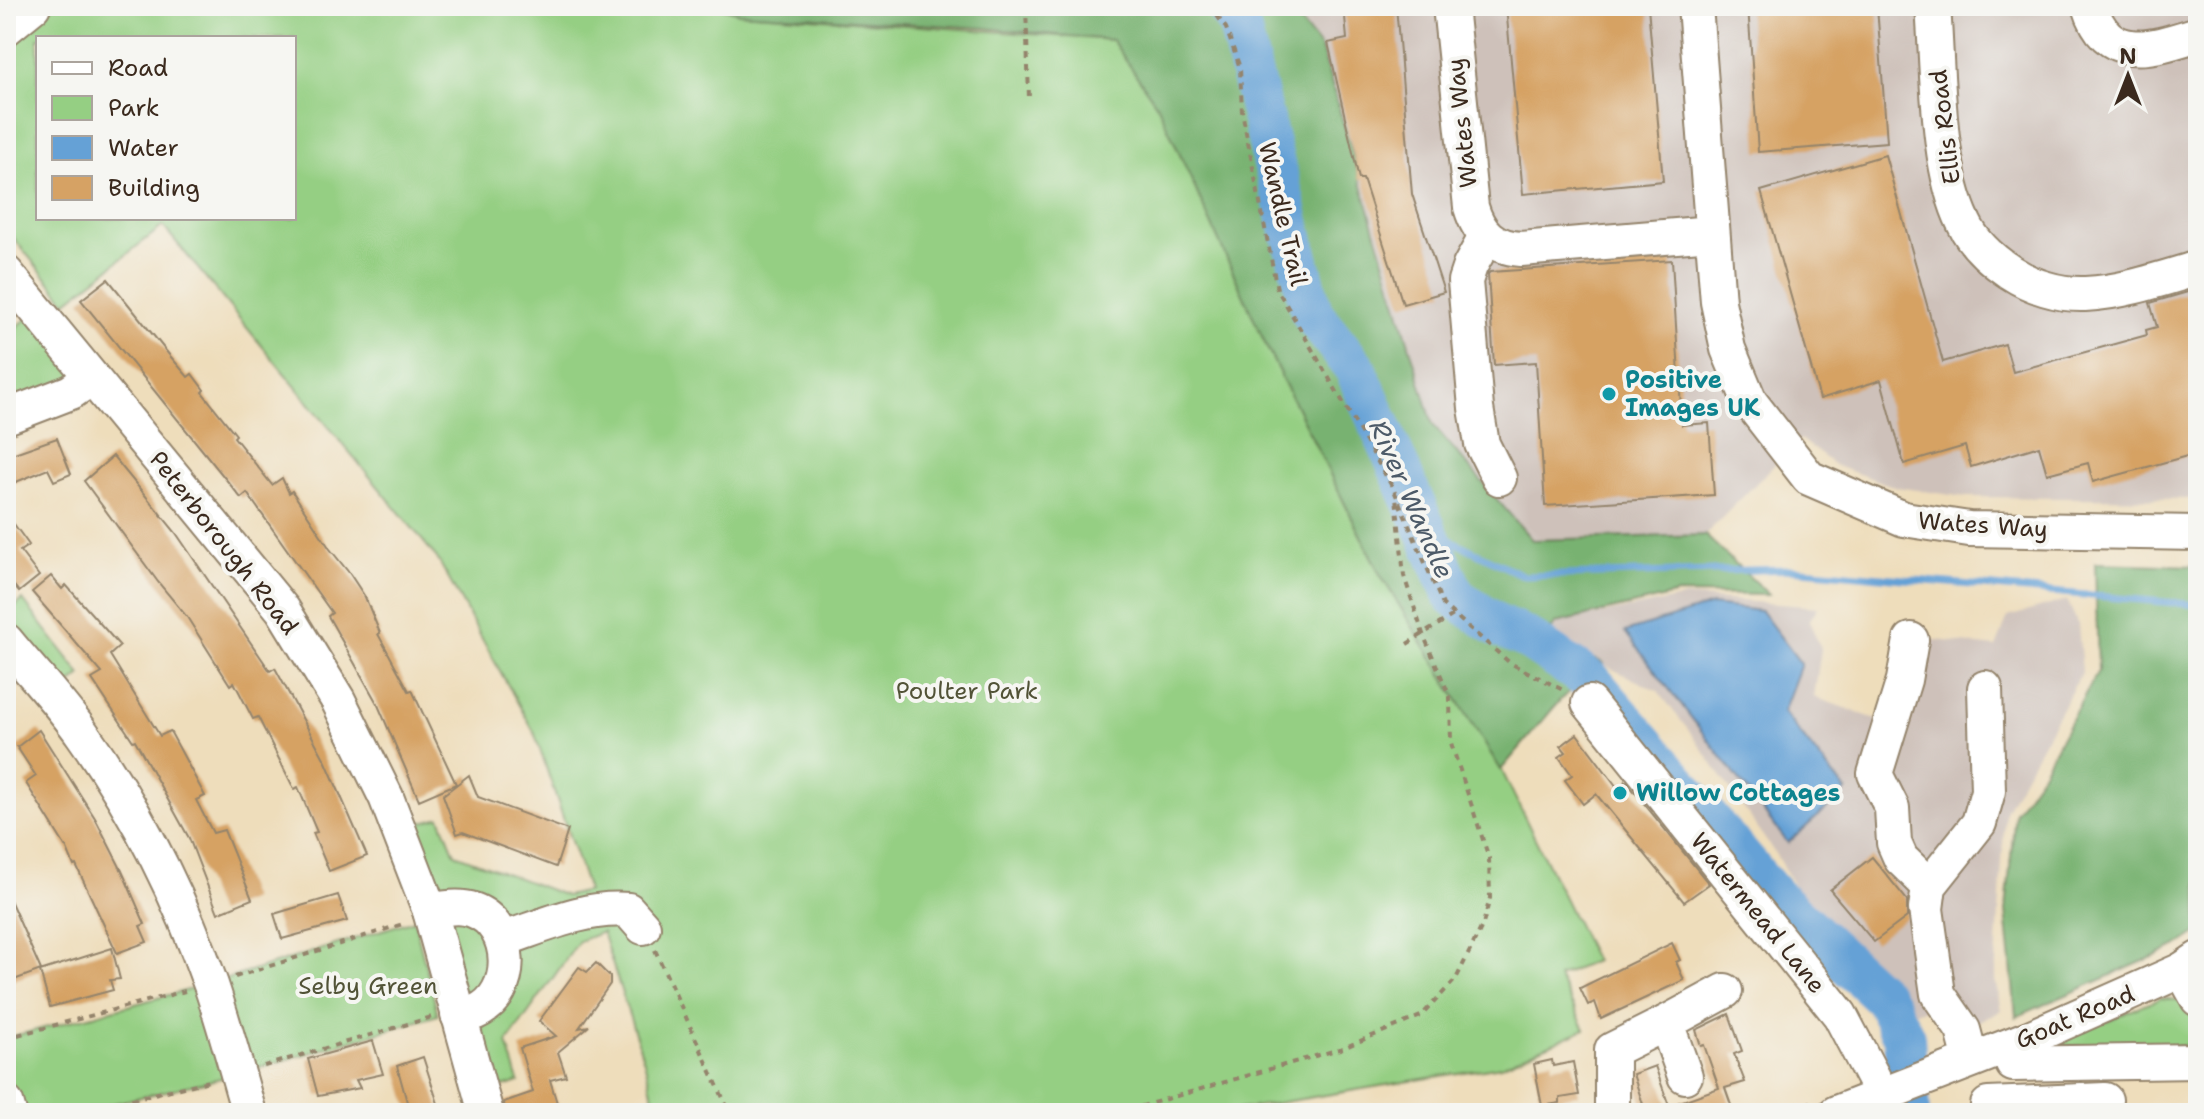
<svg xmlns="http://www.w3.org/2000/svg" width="2204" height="1119" viewBox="0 0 2204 1119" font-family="'Shantell Sans',sans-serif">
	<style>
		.industrial { fill: #cec1ba }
		.green { fill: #95cf83; stroke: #687c50; stroke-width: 2; fill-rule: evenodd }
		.forest { fill: #78b271; stroke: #5a6e48; stroke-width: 2 }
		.water { fill: #65a1d6; stroke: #50667a; stroke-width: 2 }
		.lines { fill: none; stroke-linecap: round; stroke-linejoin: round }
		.stream { stroke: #65a1d6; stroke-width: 7 }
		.river { stroke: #65a1d6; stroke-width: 42 }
		.building { fill: #d6a264 }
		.minor-casing { stroke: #94846c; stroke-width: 38 }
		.path { stroke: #94846c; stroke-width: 4; stroke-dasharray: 6 6; stroke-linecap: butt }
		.minor { stroke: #fff; stroke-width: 34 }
		.culture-dot { fill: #0f9aa8; stroke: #f6f6f2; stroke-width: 3 }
		.labels { text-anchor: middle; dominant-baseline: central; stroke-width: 8; stroke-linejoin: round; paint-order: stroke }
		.street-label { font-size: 24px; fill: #3b2a1e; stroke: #f6f6f2 }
		.culture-label { font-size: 24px; font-weight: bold; fill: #0d838f; stroke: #f6f6f2; text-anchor: start }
		.park-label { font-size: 24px; fill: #525337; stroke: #f6f6f2 }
		.water-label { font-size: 26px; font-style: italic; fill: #4c5a68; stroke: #f6f6f2 }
	</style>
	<rect width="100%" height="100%" fill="#f6f6f2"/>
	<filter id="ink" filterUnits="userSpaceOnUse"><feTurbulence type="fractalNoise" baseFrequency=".0125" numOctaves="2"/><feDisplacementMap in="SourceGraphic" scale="16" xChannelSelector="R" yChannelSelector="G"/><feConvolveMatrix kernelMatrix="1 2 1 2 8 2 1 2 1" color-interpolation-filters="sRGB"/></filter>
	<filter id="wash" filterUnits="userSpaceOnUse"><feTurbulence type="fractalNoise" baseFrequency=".006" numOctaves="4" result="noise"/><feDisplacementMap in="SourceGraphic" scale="32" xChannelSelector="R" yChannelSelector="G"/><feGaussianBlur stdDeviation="1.8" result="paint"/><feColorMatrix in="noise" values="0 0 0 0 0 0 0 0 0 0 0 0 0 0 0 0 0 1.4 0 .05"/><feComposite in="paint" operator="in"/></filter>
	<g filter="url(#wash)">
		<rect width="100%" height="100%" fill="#edb"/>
		<g class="industrial">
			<path d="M1288 6H2198V499L1965 497 1896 487 1836 466 1800 439 1705 535 1532 540 1433 425 1321 48Z"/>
			<path d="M1686 597 1818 607 1809 621 1821 649 1814 697 1881 721 1902 636 1996 647 2008 617 2067 600 2078 624 2082 672 2005 811 1995 980 2001 1010 1967 1028 1953 1003 1912 1012 1798 892 1774 852 1696 740 1658 691 1544 636 1557 623Z"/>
		</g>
		<g class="green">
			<path d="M6 6H717L739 13 1112 40 1159 108 1269 352 1380 574 1502 771 1595 961 1558 977 1585 1029 1501 1066 1217 1113H658L644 1061 602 932 579 941 507 1043 519 1082 480 1094 399 829 440 817 455 854 566 896 588 891 534 732 437 558 163 226 66 302 6 229ZM38 38H294V218H38Z"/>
			<path d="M37 311 91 378 6 417V335Z"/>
			<path d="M23 600 81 675 55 696 6 641V614Z"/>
			<path d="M414 920 438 1015 238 1074 73 1113H9L6 1103V1038L211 984Z"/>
			<path d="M2161 998 2185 1001C2200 1018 2204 1029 2185 1046H2060L2058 1041Z"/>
		</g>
		<g class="forest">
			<path d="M717 6H1288L1321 48 1433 425 1532 540 1705 535 1769 595 1678 594 1557 623 1545 636 1603 663 1561 699 1501 770 1380 574 1269 352 1159 108 1112 40 984 28 739 13Z"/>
			<path d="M2095 563 2198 566V933L2178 946 2016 1017 2006 911 2015 812 2040 776 2098 671Z"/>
		</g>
		<path class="water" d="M1712 605 1761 611 1801 664 1783 712 1846 791 1788 843 1625 632Z"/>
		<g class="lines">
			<path class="stream" d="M1422 526 1524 576 1791 569 2198 605"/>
			<path class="river" d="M1226 6 1239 25 1312 313 1355 368 1455 597 1498 626 1525 637 1591 681 1775 897 1884 998 1904 1037 1909 1113"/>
		</g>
		<g id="blocks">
			<g class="building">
				<path d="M1344 6H1396L1412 194 1444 292 1403 304 1363 179H1359L1328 43 1347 39Z"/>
				<path d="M1506 6H1648L1663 181 1523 194Z"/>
				<path d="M1748 6H1877L1887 142 1758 152Z"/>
				<path d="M1885 155 1943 362 2005 344 2013 372 2147 335 2146 330 2157 327 2150 303 2198 289V453L2093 482 2088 463 2047 474 2039 446 1971 467 1965 446 1904 464 1881 380 1820 399 1761 191Z"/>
				<path d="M1672 260 1682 425 1709 423 1714 495 1545 506 1536 362 1494 365 1488 274 1490 272Z"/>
				<path d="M108 279 170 356 188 377 192 374 204 390 202 392 236 435 234 437 272 485 282 478 289 493 292 491 330 549 350 574 365 597 380 633 378 634 409 691 412 690 456 784 419 800 378 705 328 616 332 613 247 493 241 498 81 300Z"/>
				<path d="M57 438 71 474 54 481 48 469 6 486V456Z"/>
				<path d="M113 456 176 533 270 671 275 668 326 762 367 856 329 871 313 833 317 832 298 787 294 789 258 717 253 719 234 682 230 685 187 617 158 582 84 481Z"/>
				<path d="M6 513 29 545 20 551 39 576 19 592 6 576Z"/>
				<path d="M51 576 62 589 66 585 120 646 110 655 160 736 170 731 205 796 196 800 213 833 224 830 252 899 218 913 189 838 135 740 133 741 92 679 102 673 32 592Z"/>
				<path d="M39 730 95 818 122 871 145 924 140 926 147 942 117 953 76 865 74 866 67 849 26 783 36 776 17 747Z"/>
				<path d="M1577 734 1617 787 1626 781 1709 884 1684 902 1596 794 1583 804 1565 780 1572 775 1559 757 1566 752 1561 746Z"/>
				<path d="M469 775 478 797 568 830 556 867 463 832 457 834 443 795Z"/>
				<path d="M1872 857 1907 900V917L1874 942 1830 890Z"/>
				<path d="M6 891 41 970 6 983Z"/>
				<path d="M338 895 347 921 282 939 274 914Z"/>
				<path d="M1672 943 1680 960 1676 962 1684 980 1601 1019 1595 1002 1588 1005 1580 988Z"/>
				<path d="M112 948 120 979 110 980 113 990 50 1007 40 971Z"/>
				<path d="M596 963 610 977V984L579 1028 589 1026 558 1052 566 1076 550 1080 560 1113H505L504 1102 533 1092 520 1048 556 1036 539 1021 579 967 587 972Z"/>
				<path d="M1729 1014 1742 1051 1734 1054 1745 1082 1725 1088 1732 1108 1718 1113H1646L1633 1074 1655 1066 1669 1106 1719 1088 1704 1045 1701 1046 1696 1030Z"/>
				<path d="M373 1041 383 1074 356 1080 360 1088 318 1096 308 1059Z"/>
				<path d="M423 1057 441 1113H410L397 1066Z"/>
				<path d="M1552 1060 1553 1066 1573 1062 1579 1095 1560 1098V1103L1542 1106 1534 1064Z"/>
			</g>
		</g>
	</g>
	<g filter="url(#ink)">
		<use href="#blocks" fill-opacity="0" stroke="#94846c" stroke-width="2"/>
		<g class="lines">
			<defs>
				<g id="minor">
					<path d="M1450 6 1471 207C1479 234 1493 247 1521 249L1712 233"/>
					<path d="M1695 6 1718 302 1728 349 1750 402 1809 478 1904 519 1969 529 2198 533"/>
					<path d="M1933 6C1938 70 1936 166 1964 223 1973 243 1992 260 2010 272 2031 286 2059 295 2085 294 2124 292 2161 279 2198 268"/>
					<path d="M2090 6C2108 65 2153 48 2198 34"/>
					<path d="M6 28 33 6"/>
					<path d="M1486 237 1470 266 1465 281 1476 408 1482 444 1499 478"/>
					<path d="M6 273 283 610 338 700 386 797 430 911 486 1113"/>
					<path d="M6 417 71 392 91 378"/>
					<path d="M1911 640 1904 680 1875 774 1892 808 1894 843 1901 859 1929 886"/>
					<path d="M6 641C32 673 60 702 83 735 137 811 180 897 211 985 225 1027 237 1070 249 1113"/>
					<path d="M1589 703 1840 1015 1882 1095"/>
					<path d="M430 911C443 908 460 905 473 910 515 925 517 994 476 1012 471 1014 463 1014 458 1015"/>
					<path d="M504 939C543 926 586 906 628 910L643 927"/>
					<path d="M2182 970 2198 999"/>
					<path d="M1666 1023 1685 1076"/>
					<path d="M1971 1060 1963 1030 1938 994 1926 909 1929 886 1979 823 1988 791 1985 688"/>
					<path d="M2013 1064 2198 1061"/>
					<path d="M6 1103 9 1113"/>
					<path d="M1988 1105 2105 1100"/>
					<path d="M1612 1113V1050L1666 1023 1725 991"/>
					<path d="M1836 1113 2029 1038 2182 970 2198 959"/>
				</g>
			</defs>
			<use href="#minor" class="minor-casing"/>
			<g class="path">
				<path d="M1026 6 1029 98"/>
				<path d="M1210 6 1226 28 1240 68 1242 112 1277 289 1393 488 1443 605 1510 663 1565 691"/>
				<path d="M1407 644 1455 614"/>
				<path d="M655 950 730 1113"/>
				<path d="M235 977 406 923"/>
				<path d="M6 1038 185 991"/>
				<path d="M264 1066 432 1017"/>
				<path d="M73 1113 213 1080"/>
				<path d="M1118 1113 1343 1048 1421 1016 1456 979 1483 924 1490 898 1489 858 1451 743 1450 697 1423 634 1404 576 1396 497"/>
				<path d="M1788 1113 1811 1102"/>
			</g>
			<use href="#minor" class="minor"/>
		</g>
	</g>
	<g class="culture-dot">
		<circle cx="1609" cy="394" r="8"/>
		<circle cx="1620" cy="793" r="8"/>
	</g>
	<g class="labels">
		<g class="street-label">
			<text transform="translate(1462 123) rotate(-96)">Wates Way</text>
			<text transform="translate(1945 127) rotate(-97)">Ellis Road</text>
			<text transform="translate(1283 214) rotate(77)">Wandle Trail</text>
			<text transform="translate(1983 525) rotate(4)">Wates Way</text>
			<text transform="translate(224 543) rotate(52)">Peterborough Road</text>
			<text transform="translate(1758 913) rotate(51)">Watermead Lane</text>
			<text transform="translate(2075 1017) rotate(-23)">Goat Road</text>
		</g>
		<g class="culture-label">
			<text x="1625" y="380">Positive<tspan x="1625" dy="28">Images UK</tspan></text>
			<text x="1636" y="793">Willow Cottages</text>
		</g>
		<g class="park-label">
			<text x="967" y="691">Poulter Park</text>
			<text x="368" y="986">Selby Green</text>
		</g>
		<g class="water-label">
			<text transform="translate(1412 499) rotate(66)">River Wandle</text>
		</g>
	</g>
	<rect width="2204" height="1119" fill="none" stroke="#f6f6f2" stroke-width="32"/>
	<rect x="36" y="36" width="260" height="184" fill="#f6f6f2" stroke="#aba49d" stroke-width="2"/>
	<rect x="52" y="62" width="40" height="12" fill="#ffffff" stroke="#aba49d" stroke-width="2"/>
	<text x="108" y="76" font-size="24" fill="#3b2a1e">Road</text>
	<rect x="52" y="96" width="40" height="24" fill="#95cf83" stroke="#aba49d" stroke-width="2"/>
	<text x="108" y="116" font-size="24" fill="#3b2a1e">Park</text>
	<rect x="52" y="136" width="40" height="24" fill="#65a1d6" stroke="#aba49d" stroke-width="2"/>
	<text x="108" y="156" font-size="24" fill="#3b2a1e">Water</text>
	<rect x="52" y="176" width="40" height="24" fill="#d6a264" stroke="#aba49d" stroke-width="2"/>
	<text x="108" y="196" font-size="24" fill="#3b2a1e">Building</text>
	<g transform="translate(2128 76)" stroke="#f6f6f2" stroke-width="6" paint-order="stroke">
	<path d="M0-6L14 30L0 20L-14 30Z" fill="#3b2a1e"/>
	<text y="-12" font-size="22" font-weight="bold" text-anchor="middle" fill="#3b2a1e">N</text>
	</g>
</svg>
